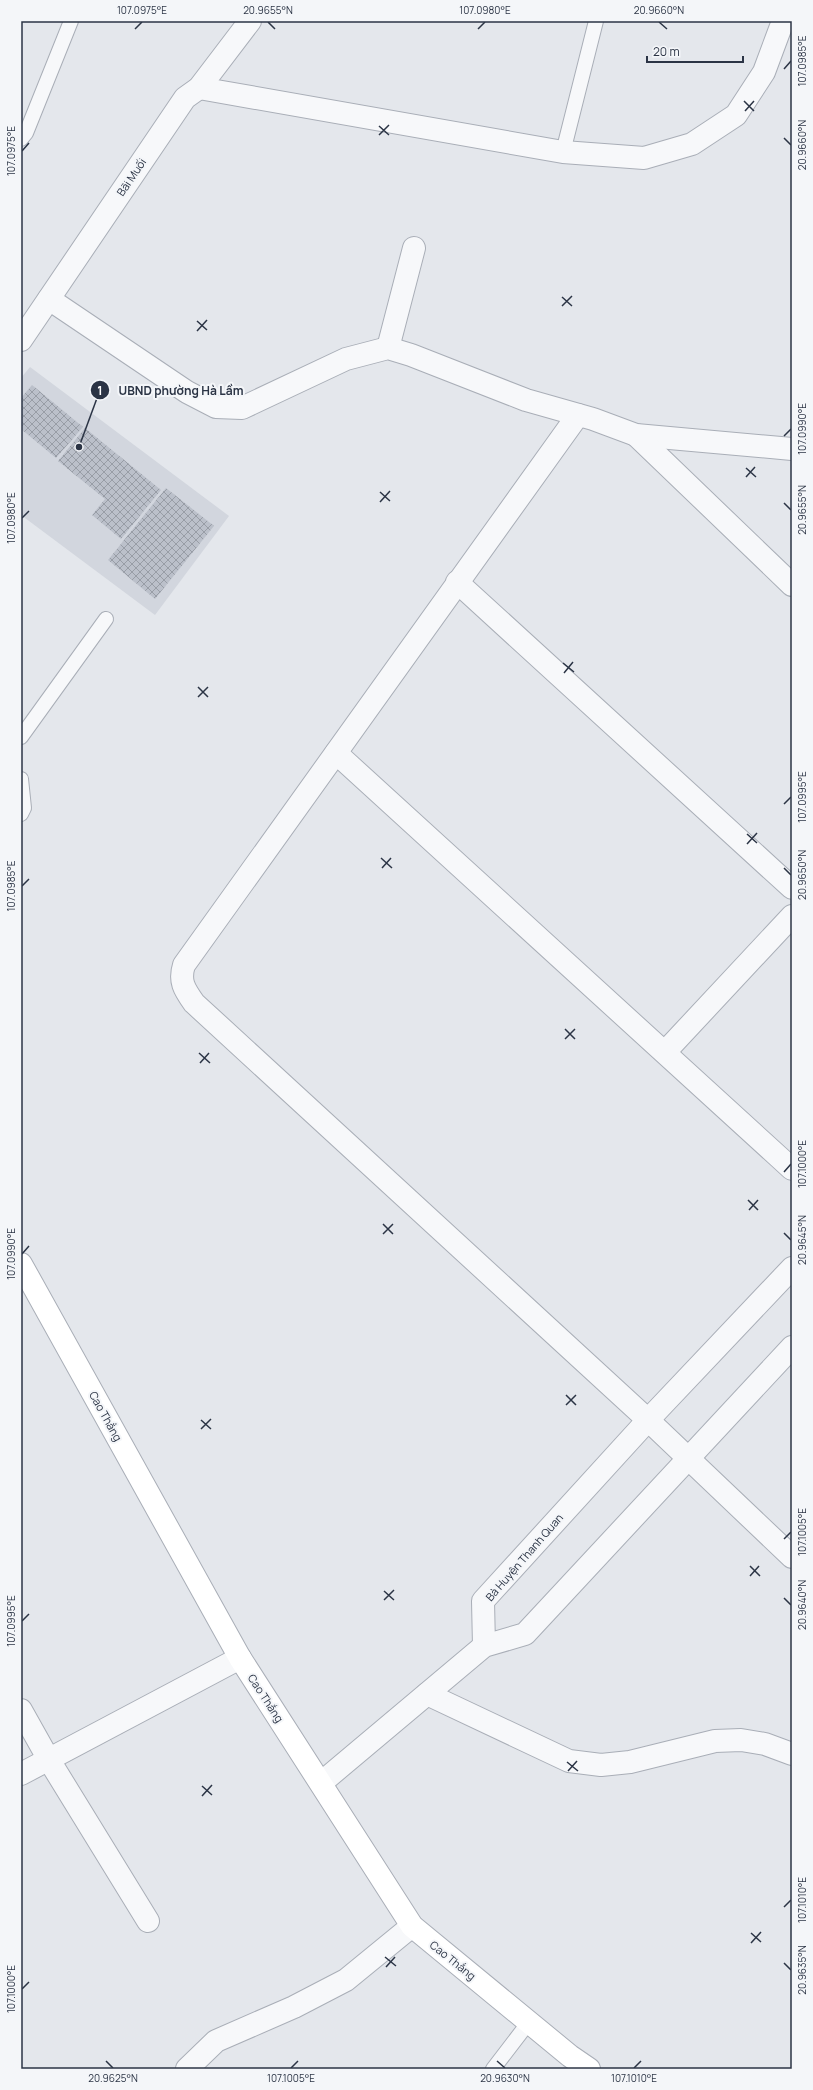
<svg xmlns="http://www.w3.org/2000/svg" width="813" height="2090" viewBox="0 0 813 2090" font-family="Manrope,sans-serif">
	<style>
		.built { fill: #d2d6de }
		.building { fill: url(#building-cross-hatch) }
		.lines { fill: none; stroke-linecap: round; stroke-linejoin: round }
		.service-casing { stroke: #a9aeb7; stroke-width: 16 }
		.minor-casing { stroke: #a9aeb7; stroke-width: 24 }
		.tertiary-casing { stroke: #a9aeb7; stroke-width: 24 }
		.secondary-casing { stroke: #a9aeb7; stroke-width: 24 }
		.service { stroke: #f7f8fa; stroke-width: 14 }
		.minor { stroke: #f7f8fa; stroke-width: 22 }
		.tertiary { stroke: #f7f8fa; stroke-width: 22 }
		.secondary { stroke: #fff; stroke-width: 22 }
		.ticks { fill: none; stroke: #2b3445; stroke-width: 1.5 }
		.labels { text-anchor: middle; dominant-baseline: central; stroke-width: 4; stroke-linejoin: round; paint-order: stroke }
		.street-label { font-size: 11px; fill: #2b3445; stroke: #f4f6f9 }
		.leader { fill: none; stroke: #2b3445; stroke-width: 1.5 }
		.callout-dot { fill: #2b3445; stroke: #f4f6f9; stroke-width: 1.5 }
		.mark-label { font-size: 12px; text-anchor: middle; font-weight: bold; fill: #fff }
		.callout-label { font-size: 12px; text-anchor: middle; font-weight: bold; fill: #2b3445; stroke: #f4f6f9; stroke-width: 4; stroke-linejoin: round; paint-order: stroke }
		.neatline { fill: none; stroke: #2b3445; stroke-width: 1.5 }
		.ticks-label { font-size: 10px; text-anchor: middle; fill: #2b3445 }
	</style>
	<defs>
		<pattern id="building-cross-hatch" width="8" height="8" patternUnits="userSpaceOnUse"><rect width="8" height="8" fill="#bbc0ca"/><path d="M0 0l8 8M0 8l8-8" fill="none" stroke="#989da6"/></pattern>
	</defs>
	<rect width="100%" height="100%" fill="#e4e7ec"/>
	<path class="built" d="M30 367 229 516 155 615 21 515V378Z"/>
	<g class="building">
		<path d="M32 385 83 427 56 458 21 429V398Z"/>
		<path d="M85 428 161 490 121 539 92 515 105 499 58 461Z"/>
		<path d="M166 488 214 526 155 599 108 560Z"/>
	</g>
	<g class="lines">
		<defs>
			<g id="service">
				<path d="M21 139 26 133 71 21"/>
				<path d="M563 152 596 21"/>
				<path d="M21 737 106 619"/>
				<path d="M21 779 24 808 21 814"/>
				<path d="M493 2069 529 2022"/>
			</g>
			<g id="minor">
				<path d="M199 88 563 152 644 158 692 144 736 115 764 72 783 21"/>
				<path d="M49 299 187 392 216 407 242 408 346 359 388 348 411 355 526 400 593 419 636 435 792 449"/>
				<path d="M388 348 414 248"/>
				<path d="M578 415 184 965C179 981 184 989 194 1003L648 1420 792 1557"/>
				<path d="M636 435 792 585"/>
				<path d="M457 582 792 888"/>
				<path d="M336 753 792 1169"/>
				<path d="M665 1052 792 916"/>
				<path d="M484 1646 483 1601 648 1420 792 1268"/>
				<path d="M427 1694 569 1761 601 1765 630 1762 715 1741 741 1740 765 1744 792 1754"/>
				<path d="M21 1710 49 1760 148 1921"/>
				<path d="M21 1774 240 1658"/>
				<path d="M321 1783 484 1646 525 1634 792 1347"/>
				<path d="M187 2069 216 2041 294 2007 346 1980 412 1926"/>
			</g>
			<path id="tertiary" d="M21 340 185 98 199 88 250 21"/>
			<path id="secondary" d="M21 1264 240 1658 412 1926 570 2056 589 2069"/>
		</defs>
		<use href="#service" class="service-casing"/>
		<use href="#minor" class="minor-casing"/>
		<use href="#tertiary" class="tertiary-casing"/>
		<use href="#secondary" class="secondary-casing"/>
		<use href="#service" class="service"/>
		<use href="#minor" class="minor"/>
		<use href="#tertiary" class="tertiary"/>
		<use href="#secondary" class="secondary"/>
	</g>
	<path class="ticks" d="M268 22 275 29M659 22 667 29M135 29 142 22M478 29 485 22M784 69 791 61M744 101 754 111M745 111 754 101M379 126 389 135M379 135 389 125M784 138 791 145M22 151 29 143M562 297 572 306M562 306 572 296M197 321 207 330M197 331 207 320M784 436 791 429M746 468 756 477M746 477 755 467M380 492 390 501M380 502 390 491M784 503 791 510M22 518 29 511M563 663 574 672M564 673 573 662M198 687 208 697M198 697 208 687M784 804 791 797M747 834 757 843M747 844 757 833M381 858 392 868M382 868 391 858M784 868 791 875M22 886 29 879M565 1029 575 1039M565 1039 575 1029M199 1053 210 1063M200 1063 209 1053M784 1172 791 1164M748 1200 758 1210M749 1210 758 1200M383 1224 393 1234M784 1233 791 1240M383 1234 393 1224M22 1254 29 1246M566 1395 576 1405M566 1405 576 1395M201 1420 211 1429M201 1429 211 1419M784 1539 791 1532M750 1566 760 1576M750 1576 759 1566M384 1591 394 1600M784 1598 791 1605M384 1600 394 1590M22 1621 29 1614M567 1762 578 1771M568 1771 577 1761M202 1786 212 1795M202 1796 212 1785M784 1907 791 1900M751 1933 761 1942M751 1943 761 1932M385 1957 396 1966M784 1963 791 1970M386 1967 395 1957M22 1989 29 1982M106 2061 113 2068M497 2061 505 2068M291 2068 298 2061M634 2068 641 2061"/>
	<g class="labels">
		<g class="street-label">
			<text transform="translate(131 177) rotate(-56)">Bãi Muối</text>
			<text transform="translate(106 1416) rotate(61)">Cao Thắng</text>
			<text transform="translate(524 1557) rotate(-49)">Bà Huyện Thanh Quan</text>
			<text transform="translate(266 1698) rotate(57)">Cao Thắng</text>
			<text transform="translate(453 1960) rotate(39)">Cao Thắng</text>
		</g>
	</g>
	<path class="leader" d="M79 447L100 390"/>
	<g class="callout-dot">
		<circle cx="79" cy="447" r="4"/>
		<circle cx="100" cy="390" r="10"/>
	</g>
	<g class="mark-label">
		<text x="100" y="395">1</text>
	</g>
	<g class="callout-label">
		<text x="181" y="395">UBND phường Hà Lầm</text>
	</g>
	<rect width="813" height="2090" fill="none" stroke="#f4f6f9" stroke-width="44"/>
	<path d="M647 56v6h96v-6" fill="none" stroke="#2b3445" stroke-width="2"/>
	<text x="653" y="56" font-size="12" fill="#2b3445" stroke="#f4f6f9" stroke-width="3" paint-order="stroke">20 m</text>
	<rect x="22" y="22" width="769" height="2046" class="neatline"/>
	<g class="ticks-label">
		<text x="142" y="14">107.0975°E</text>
		<text x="268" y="14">20.9655°N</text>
		<text x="485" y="14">107.0980°E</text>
		<text x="659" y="14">20.9660°N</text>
		<text transform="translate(802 61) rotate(-90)" y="4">107.0985°E</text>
		<text transform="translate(802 145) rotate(-90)" y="4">20.9660°N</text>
		<text transform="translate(11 151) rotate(-90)" y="4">107.0975°E</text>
		<text transform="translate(802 429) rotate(-90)" y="4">107.0990°E</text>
		<text transform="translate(802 510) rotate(-90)" y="4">20.9655°N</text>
		<text transform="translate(11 518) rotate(-90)" y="4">107.0980°E</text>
		<text transform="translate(802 797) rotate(-90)" y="4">107.0995°E</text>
		<text transform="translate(802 875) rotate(-90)" y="4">20.9650°N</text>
		<text transform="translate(11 886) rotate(-90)" y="4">107.0985°E</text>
		<text transform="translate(802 1164) rotate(-90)" y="4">107.1000°E</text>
		<text transform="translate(802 1240) rotate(-90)" y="4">20.9645°N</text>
		<text transform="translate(11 1254) rotate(-90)" y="4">107.0990°E</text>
		<text transform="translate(802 1532) rotate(-90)" y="4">107.1005°E</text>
		<text transform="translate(802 1605) rotate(-90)" y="4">20.9640°N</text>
		<text transform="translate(11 1621) rotate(-90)" y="4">107.0995°E</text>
		<text transform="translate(802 1900) rotate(-90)" y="4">107.1010°E</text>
		<text transform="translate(802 1970) rotate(-90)" y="4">20.9635°N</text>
		<text transform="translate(11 1989) rotate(-90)" y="4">107.1000°E</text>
		<text x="113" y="2082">20.9625°N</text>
		<text x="291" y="2082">107.1005°E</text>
		<text x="505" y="2082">20.9630°N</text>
		<text x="634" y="2082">107.1010°E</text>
	</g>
</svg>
